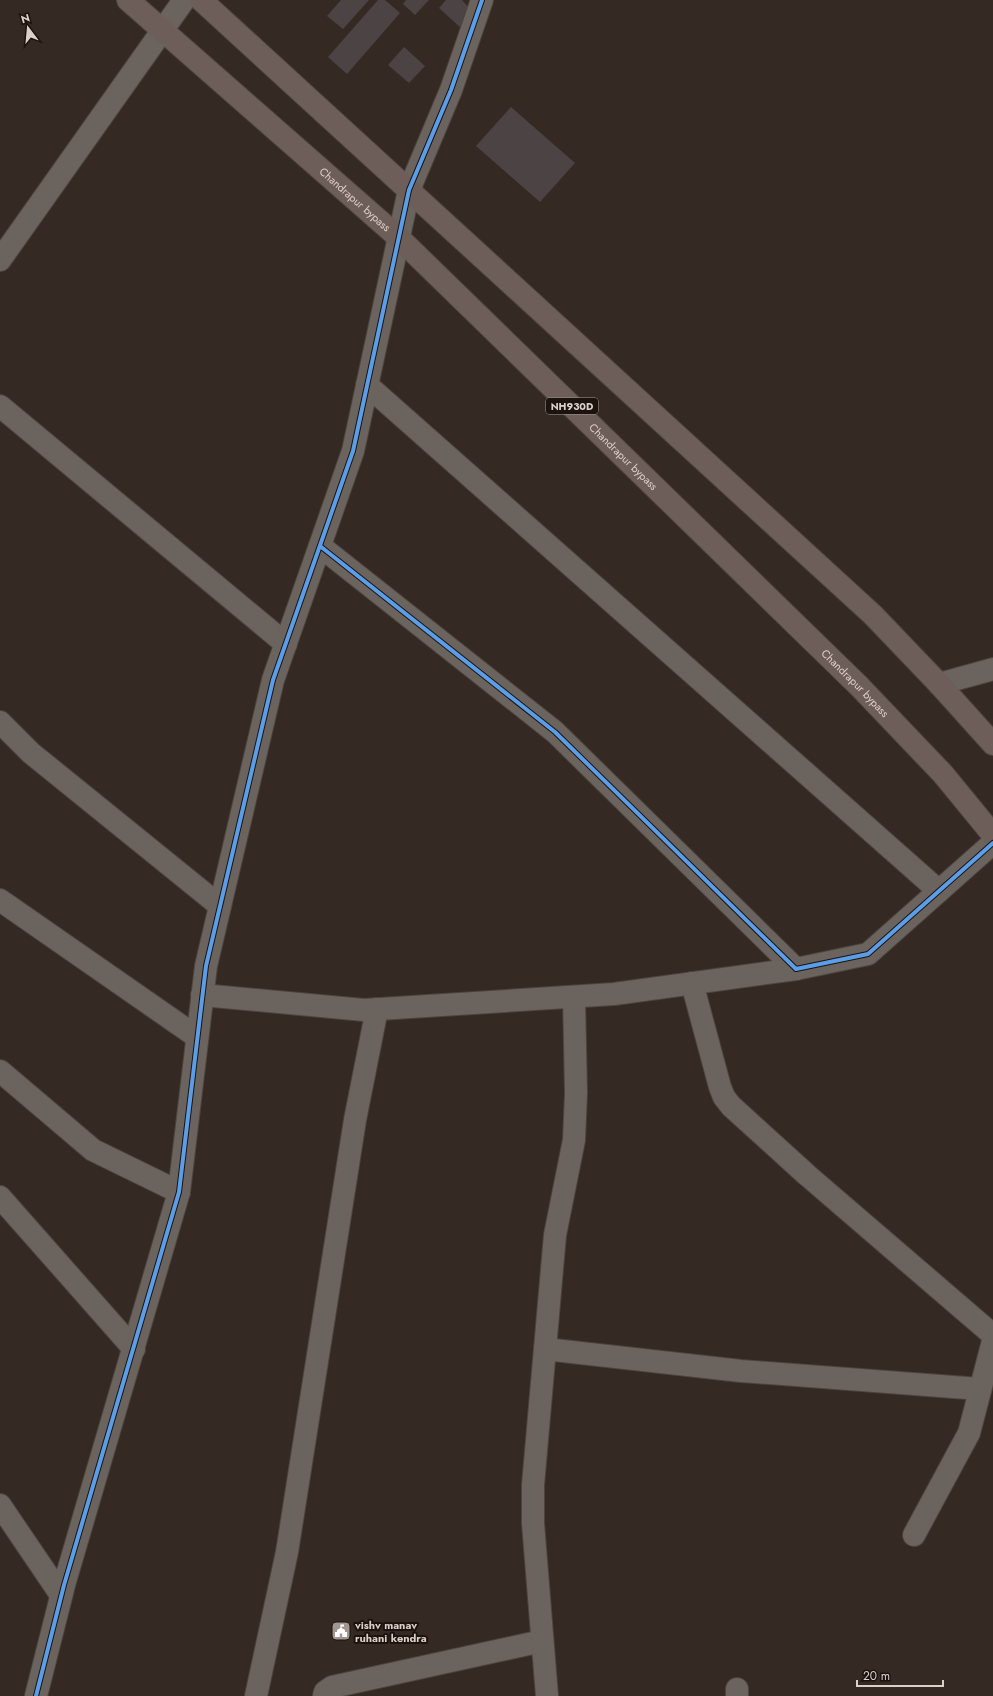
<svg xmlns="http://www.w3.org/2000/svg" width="993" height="1696" viewBox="0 0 993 1696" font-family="Jost,sans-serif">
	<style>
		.building { fill: #4c4444 }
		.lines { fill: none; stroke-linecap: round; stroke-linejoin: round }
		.street-casing { stroke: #4d443e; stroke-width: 24 }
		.highway-casing { stroke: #4d443e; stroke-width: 24 }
		.street { stroke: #6b635e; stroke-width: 22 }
		.highway { stroke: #6d5e59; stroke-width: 22 }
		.cycleway-casing { stroke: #1b130e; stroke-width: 6 }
		.cycleway { stroke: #5a9eea; stroke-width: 4 }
		.labels { text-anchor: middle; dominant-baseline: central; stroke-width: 4; stroke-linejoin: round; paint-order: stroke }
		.shield { fill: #1b130e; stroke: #a39791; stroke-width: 1 }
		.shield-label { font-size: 10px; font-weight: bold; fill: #ddd0c9 }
		.street-label { font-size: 11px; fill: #ddd0c9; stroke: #1b130e }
		.poi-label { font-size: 11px; font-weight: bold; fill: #ddd0c9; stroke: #1b130e; text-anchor: start }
	</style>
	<rect width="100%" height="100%" fill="#342923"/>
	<g class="building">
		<path d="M341 0H369L343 29 327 16Z"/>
		<path d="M378 0H385L400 13 347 74 328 57Z"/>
		<path d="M406 0H429L415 15 403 4Z"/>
		<path d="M446 0H462L470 9 462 29 439 8Z"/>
		<path d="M404 47 425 66 409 83 388 65Z"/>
		<path d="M511 107 575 163 540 202 476 146Z"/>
	</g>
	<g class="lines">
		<defs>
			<g id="street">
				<path d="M0 260 184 0"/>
				<path d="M367 385 939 891"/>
				<path d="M0 406 286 644"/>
				<path d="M320 546 555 732 796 969 868 954 993 843"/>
				<path d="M939 684 993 669"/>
				<path d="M0 722 31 753 220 906"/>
				<path d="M0 900 197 1037"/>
				<path d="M692 983 720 1087 724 1097 731 1106 807 1175 993 1335"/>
				<path d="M202 995 364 1010 614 994 796 969"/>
				<path d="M0 1071 93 1150 179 1192"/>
				<path d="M0 1197 134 1349"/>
				<path d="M545 1349 741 1371 980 1389"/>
				<path d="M0 1505 61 1595"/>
				<path d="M914 1535 969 1433 993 1341"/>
				<path d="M737 1689V1696"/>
				<path d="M36 1696 64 1585 179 1192 206 966 273 680 353 451 409 190 451 90 482 0"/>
				<path d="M256 1696 287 1552 355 1120 377 1009"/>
				<path d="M324 1696 325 1692 332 1687 542 1641"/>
				<path d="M547 1696 533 1523V1485L555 1235 574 1140 576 1093 574 997"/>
			</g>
			<g id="highway">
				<path id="s1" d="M128 0 398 237 859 686 943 774 993 835"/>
				<path d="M201 0 873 615 939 684 993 744"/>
			</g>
		</defs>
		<use href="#street" class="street-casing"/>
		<use href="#highway" class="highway-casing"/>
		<use href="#street" class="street"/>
		<use href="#highway" class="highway"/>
		<defs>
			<g id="cycleway">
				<path d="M320 546 555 732 796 969 868 954 993 843"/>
				<path d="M36 1696 64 1585 179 1192 206 966 273 680 353 451 409 190 451 90 482 0"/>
			</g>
		</defs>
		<use href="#cycleway" class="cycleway-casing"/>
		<use href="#cycleway" class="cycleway"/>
	</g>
	<defs>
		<symbol id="civic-square" viewBox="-11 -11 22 22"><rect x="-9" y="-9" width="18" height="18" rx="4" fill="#a2968f" stroke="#1b130e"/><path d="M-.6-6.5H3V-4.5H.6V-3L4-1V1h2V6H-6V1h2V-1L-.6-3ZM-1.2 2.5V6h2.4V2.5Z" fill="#fff"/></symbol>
	</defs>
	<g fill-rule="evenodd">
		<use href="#civic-square" x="330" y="1620" width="22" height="22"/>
	</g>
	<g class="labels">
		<rect class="shield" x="546" y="398" width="52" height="16" rx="3"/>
		<g class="shield-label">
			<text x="572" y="406">NH930D</text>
		</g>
		<g class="street-label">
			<text stroke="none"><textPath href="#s1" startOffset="302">Chandrapur bypass</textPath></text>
			<text stroke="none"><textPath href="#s1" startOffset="674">Chandrapur bypass</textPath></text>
			<text stroke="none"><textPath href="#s1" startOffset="998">Chandrapur bypass</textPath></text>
		</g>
		<g class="poi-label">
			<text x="355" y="1625">vishv manav<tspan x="355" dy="13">ruhani kendra</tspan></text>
		</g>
	</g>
	<g transform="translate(28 28) rotate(344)" stroke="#1b130e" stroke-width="3" paint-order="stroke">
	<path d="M0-3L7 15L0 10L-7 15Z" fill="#ddd0c9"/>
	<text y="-6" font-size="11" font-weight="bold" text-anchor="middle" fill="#ddd0c9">N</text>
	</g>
	<path d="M857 1680v6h86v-6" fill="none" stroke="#ddd0c9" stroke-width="2"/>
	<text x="863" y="1680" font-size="12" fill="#ddd0c9" stroke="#1b130e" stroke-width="3" paint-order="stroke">20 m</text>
</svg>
